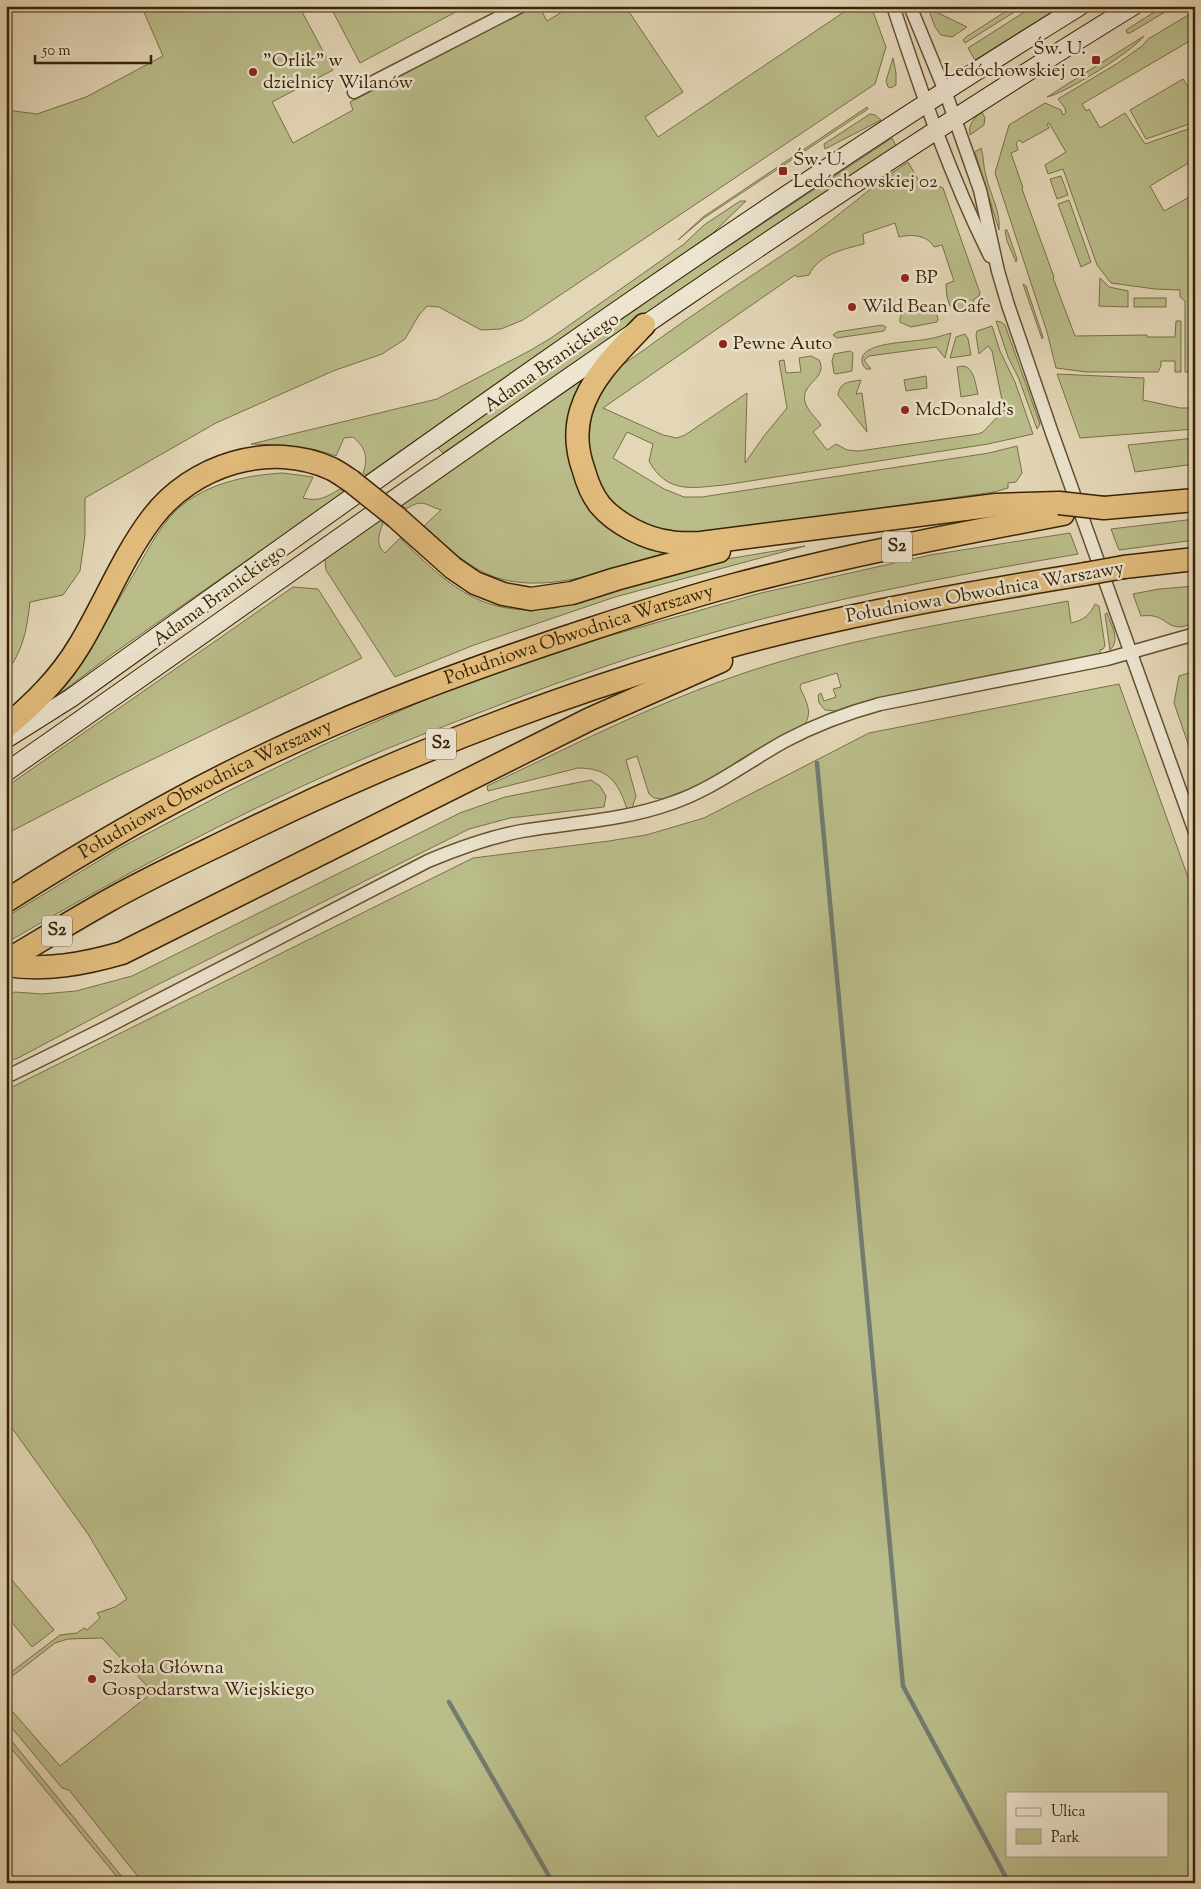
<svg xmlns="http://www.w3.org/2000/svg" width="1201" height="1889" viewBox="0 0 1201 1889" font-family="'Sorts Mill Goudy',serif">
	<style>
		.green { fill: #babd8a; stroke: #797047; fill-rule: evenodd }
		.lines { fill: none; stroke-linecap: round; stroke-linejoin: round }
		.stream { stroke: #727c70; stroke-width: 4.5 }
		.minor-casing { stroke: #635031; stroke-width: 15 }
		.secondary-casing { stroke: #382304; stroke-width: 20 }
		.motorway-casing { stroke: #382304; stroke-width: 25 }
		.minor { stroke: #ede5d0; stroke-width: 12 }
		.secondary { stroke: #ede5d0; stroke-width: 18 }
		.motorway { stroke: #e2bc7c; stroke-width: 22 }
		.motorway-bridge-casing { stroke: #382304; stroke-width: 25; stroke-linecap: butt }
		.motorway-bridge { stroke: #e2bc7c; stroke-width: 22 }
		.poi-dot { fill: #8f2418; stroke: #ede5d0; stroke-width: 2 }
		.labels { text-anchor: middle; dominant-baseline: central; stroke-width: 5; stroke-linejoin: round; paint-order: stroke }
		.shield { fill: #ede5d0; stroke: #6e5d41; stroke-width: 1 }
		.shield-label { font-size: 18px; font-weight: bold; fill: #382304 }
		.poi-label { font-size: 19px; fill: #382304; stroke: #ede5d0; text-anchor: start }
		.street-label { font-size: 19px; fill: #382304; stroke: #ede5d0 }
	</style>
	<rect width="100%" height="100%" fill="#e4d7b7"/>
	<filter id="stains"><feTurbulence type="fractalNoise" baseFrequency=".004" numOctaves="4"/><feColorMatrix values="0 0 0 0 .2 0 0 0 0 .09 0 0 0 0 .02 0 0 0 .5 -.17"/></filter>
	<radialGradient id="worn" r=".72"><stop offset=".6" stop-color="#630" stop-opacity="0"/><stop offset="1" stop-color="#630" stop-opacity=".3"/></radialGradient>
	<g class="green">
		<path d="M154 6H303L300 8 333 70 272 102 293 143 353 110 350 102 534 6H539L547 21 572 6H625L683 92 645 117 658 137 853 6H871L886 47 875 84 523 320 501 329 481 330 439 307 427 306 419 315 405 339 382 354 333 371 216 423 85 498V535L80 571 63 595 30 602C27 629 23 651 6 673V110L37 114 86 97 163 56 144 12Z"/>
		<path d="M330 6H467L360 63Z"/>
		<path d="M1014 6H1024L965 43 963 40 966 37Z"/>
		<path d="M1034 6H1061L975 60 968 48Z"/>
		<path d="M1164 6H1175L1130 33H1127L1126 30Z"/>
		<path d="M928 8 967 27 952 37 941 35 935 27Z"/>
		<path d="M1195 11V38L1082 104 1086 111 1089 109 1100 128 1125 113 1145 144 1191 128 1195 135V159L1150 186 1164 211 1195 194V372H1185V301L1180 297V290L1155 289 1111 283 1097 265 1063 169 1048 174 1045 165 1066 152 1049 123 1047 124 1049 128 1022 143 1020 140 1016 143 1018 150 1011 153 1023 188 1022 189 1054 277 1053 278 1075 336 1147 335V337H1175L1176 321H1181V372H1175V361H1161V366L1158 372H1086L1056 368 1047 332 995 173 1009 125 1045 103 1061 110 1063 115 1066 113 1065 108 1058 99 1118 63 1142 46 1148 39Z"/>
		<path d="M1144 36C1133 51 1066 93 1047 97Z"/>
		<path d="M893 58 896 73V85L891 88 888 87 886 81Z"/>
		<path d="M1183 79 1195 97V122L1146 139 1130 110Z"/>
		<path d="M867 107 868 109 704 218 678 240 703 217Z"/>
		<path d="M982 112 985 118 984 125 970 135C968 124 974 118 982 112Z"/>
		<path d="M870 114 875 115 881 120 825 149 824 144Z"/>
		<path d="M892 138 896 146 676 292 443 453 438 448 670 285Z"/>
		<path d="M981 148C984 157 983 166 986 176 990 194 1001 212 999 230L975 152Z"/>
		<path d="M908 162 920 183 926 181 943 188 980 293 979 296 973 300 976 309 962 312 950 306 947 297 946 284 954 281 942 245 934 247C927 235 912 234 899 237L895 223 863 234 864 244C844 249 819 254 809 275L797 277 795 275 603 408 663 435 677 438 685 435 747 393 745 463 764 436 787 408 779 361 784 360 786 373 801 372 799 358 811 356 819 360C829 378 800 383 805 402 807 410 816 418 821 425L813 432 827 450 836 444 847 450 859 451 978 434 983 432 1004 410 992 351 988 346 979 354 976 335 977 331 992 326 1000 351 1015 382 1033 434 988 444 724 485C692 488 667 494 649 461L653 444 627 432 613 458 664 489 684 497H702L989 453 1017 446 1022 473 1016 482 1008 483V488L994 492 705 533C663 536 631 528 605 493 582 462 585 410 608 379 619 365 638 355 652 344 700 309 750 277 799 244 837 218 870 187 908 162Z"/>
		<path d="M1061 176 1068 195 1057 199 1050 179Z"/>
		<path d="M1069 200 1091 262 1081 267 1058 204Z"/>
		<path d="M740 201H746L713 233 535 356 366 475 363 473C369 457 365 447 353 437L344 438 336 456C308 446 281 445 251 444L437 399 531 350 551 338 662 260 684 244 704 225Z"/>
		<path d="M1005 230H1007L1017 259 1016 262 1007 241Z"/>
		<path d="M1100 278 1109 287 1128 291V307L1099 306Z"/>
		<path d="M1023 284 1026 286 1043 337 1042 339Z"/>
		<rect x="1134" y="298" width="32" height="9"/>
		<path d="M931 310 937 315 938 320 937 322 911 327 900 322V318L902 313Z"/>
		<path d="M996 321 1001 322 1005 325 1040 424 1037 429 1019 379 1008 357Z"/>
		<path d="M882 325 886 327 884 331 837 338 833 335 837 332Z"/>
		<path d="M951 333 945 358 936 347 869 356 864 360 871 369H866C861 364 860 357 866 352 878 342 913 342 928 339 936 338 944 335 951 333Z"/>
		<path d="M965 334 968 339 971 355 950 358 956 337Z"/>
		<path d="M850 351 853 353 852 371 836 374 834 373 832 361 834 354Z"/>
		<path d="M964 366C975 370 975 383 978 394L961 397 957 367Z"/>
		<path d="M1057 374 1144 378 1143 400 1180 408H1195V429L1080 438Z"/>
		<path d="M926 376 927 388 906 391 904 380Z"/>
		<path d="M585 378 574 404 614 530C636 544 646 548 671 551 613 568 532 604 474 567 456 556 440 540 424 526L441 510C425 505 423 498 406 509L401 504Z"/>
		<path d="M861 380 856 394 862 393 867 432 838 395C840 381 850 382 861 380Z"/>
		<path d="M1195 438V464L1135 472 1128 445Z"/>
		<path d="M283 473 313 477 303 498C318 502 327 497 340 489L345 492 111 655 58 695C87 657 110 614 135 572 149 548 163 519 186 502 214 482 249 475 283 473Z"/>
		<path d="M379 519 383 523C379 534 375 545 385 553L400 538C449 586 482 618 555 608L715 561 805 546 615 597 474 645 395 677 326 570 325 559Z"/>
		<path d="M1195 519V540L1119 550 1111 529Z"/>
		<path d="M1070 533 1078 554C972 572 866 592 762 619 671 643 581 673 494 707 445 726 396 744 349 765 231 817 117 878 6 943V917L118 849 234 788 323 745 427 699 523 664 591 641 761 593 930 555Z"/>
		<path d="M1195 586V623C1190 624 1184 627 1179 627 1164 626 1164 613 1141 616L1133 594 1159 589Z"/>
		<path d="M293 587 318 589 362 658 114 778 6 834V787Z"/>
		<path d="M1068 601 1071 623C1084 620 1090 615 1095 604L1099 606 1105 646 1103 649 1100 650V654H1096L1049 665 892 695 837 711 825 710 819 703 818 695 821 693 824 701 836 697 833 689 841 687 837 673 801 684 800 687C805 700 814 712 804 725L722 773 694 787 663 799 654 798 649 794 637 756 626 760 636 796 632 808 627 809C618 782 609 768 578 768L488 791 487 786C580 742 671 695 769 665 866 635 968 620 1068 601Z"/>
		<path d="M1107 613C1111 625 1121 640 1110 650L1105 614Z"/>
		<path d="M1195 671V764L1174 703 1179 676Z"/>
		<path d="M1119 684 1195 897V1883H143L69 1790 62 1788 6 1721V1704L60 1766 148 1696 150 1692 148 1687 102 1638 68 1639 55 1643 6 1681V1676L60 1635 77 1633 84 1628 87 1630 100 1618 97 1613 115 1607 127 1599 88 1534 12 1428 6 1432V1090L473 858 609 841 646 835 704 818 869 733ZM1007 1793H1167V1855H1007Z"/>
		<path d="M591 780 600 786 606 796 604 807 510 818 469 829 141 993 18 1058 6 1062V997L15 992 42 994 76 991 132 976 460 813 505 797Z"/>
		<path d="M6 1573 54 1630 32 1647 6 1615Z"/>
		<path d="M6 1734 127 1883H122L6 1742Z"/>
	</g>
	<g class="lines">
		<g class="stream">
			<path d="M6 577C13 599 12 613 6 636"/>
			<path d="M817 763 903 1686 1009 1883"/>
			<path d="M449 1702 553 1883"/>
		</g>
		<defs>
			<g id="minor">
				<path d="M893 6C921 91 950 176 990 256"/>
				<path d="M910 6 945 91 980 190 998 271 1008 305 1052 433 1195 832"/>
				<path d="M354 92 521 6"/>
				<path d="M6 1077 101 1030 428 861C459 848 490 837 522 831 575 822 621 821 672 803 713 789 747 762 785 741 815 725 847 713 880 704L1107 659 1195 634"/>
			</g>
			<g id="secondary">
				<path d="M6 739 71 698C403 461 733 220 1080 6"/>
				<path d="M6 772C379 512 745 244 1133 6"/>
			</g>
			<g id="motorway">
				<path d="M644 325C620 350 591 377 581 411 575 431 577 452 584 471 587 482 593 496 600 505 616 524 646 539 670 542 680 544 691 543 701 543L996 505 1059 503"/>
				<path d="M1104 508 1195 500"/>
				<path d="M396 517 453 568 475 583 503 594 531 599 572 593 616 579 719 551"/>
				<path d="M1124 567 1195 559"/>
				<path d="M6 727C34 703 60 678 79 646 104 605 123 556 152 518 192 465 270 440 332 469 338 472 345 477 351 481"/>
				<path id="s1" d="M6 901C92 846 182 794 274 751 375 703 481 665 588 630 636 614 685 598 734 585 843 556 953 535 1063 514"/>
				<path d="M6 961C40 941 72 921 106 902 150 877 196 856 241 834 384 764 529 706 682 660 814 620 949 596 1085 574"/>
				<path d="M6 965C46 971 84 964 122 953L590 719 721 661"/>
			</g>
		</defs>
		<use href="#minor" class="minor-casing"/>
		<use href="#secondary" class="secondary-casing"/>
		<use href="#motorway" class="motorway-casing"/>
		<use href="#minor" class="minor"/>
		<use href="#secondary" class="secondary"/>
		<use href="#motorway" class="motorway"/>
		<defs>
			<g id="motorway-bridge">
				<path d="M351 481 396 517"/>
				<path d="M1059 503 1104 508"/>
				<path d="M1085 574 1124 567"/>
			</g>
		</defs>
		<use href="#motorway-bridge" class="motorway-bridge-casing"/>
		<use href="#motorway-bridge" class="motorway-bridge"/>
	</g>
	<g class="poi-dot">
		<rect x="1091" y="55" width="10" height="10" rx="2.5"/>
		<circle cx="253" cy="72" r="5"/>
		<rect x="778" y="166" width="10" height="10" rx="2.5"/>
		<circle cx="905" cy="278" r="5"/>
		<circle cx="852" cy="307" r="5"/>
		<circle cx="723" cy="344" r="5"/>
		<circle cx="905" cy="410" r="5"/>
		<circle cx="92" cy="1679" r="5"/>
	</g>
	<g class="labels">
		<g class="shield">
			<rect x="882" y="531.5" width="30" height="31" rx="4"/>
			<rect x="426" y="728.5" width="30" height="31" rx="4"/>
			<rect x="42" y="915.5" width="30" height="31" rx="4"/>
		</g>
		<g class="shield-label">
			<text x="897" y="547">S2</text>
			<text x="441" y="744">S2</text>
			<text x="57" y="931">S2</text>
		</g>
		<g class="poi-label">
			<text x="1086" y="49" text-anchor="end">Św. U.<tspan x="1086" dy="22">Ledóchowskiej 01</tspan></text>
			<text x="263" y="61">"Orlik" w<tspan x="263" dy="22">dzielnicy Wilanów</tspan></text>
			<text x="793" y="160">Św. U.<tspan x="793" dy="22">Ledóchowskiej 02</tspan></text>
			<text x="915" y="278">BP</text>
			<text x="862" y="307">Wild Bean Cafe</text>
			<text x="733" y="344">Pewne Auto</text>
			<text x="915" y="410">McDonald's</text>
			<text x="102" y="1668">Szkoła Główna<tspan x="102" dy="22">Gospodarstwa Wiejskiego</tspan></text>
		</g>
		<g class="street-label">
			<text transform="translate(552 363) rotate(-35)">Adama Branickiego</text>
			<text transform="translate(985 593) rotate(-10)">Południowa Obwodnica Warszawy</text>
			<text transform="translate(220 596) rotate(-36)">Adama Branickiego</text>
			<text stroke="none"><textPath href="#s1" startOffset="634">Południowa Obwodnica Warszawy</textPath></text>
			<text stroke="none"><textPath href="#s1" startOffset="229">Południowa Obwodnica Warszawy</textPath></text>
		</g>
	</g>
	<rect width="1201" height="1889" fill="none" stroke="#e4d7b7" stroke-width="25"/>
	<rect x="8" y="8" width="1186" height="1874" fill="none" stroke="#382304" stroke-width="2.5"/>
	<rect x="12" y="12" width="1176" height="1864" fill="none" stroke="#382304"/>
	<rect x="1006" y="1792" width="162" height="65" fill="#ede5d0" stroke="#a5977e"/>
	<rect x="1016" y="1808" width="25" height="8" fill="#ede5d0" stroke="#a5977e"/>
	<text x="1051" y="1816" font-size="15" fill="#382304">Ulica</text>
	<rect x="1016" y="1829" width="25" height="15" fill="#babd8a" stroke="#a5977e"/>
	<text x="1051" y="1842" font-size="15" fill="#382304">Park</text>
	<path d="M35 55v8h116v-8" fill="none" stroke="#382304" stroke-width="2.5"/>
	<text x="42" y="55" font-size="15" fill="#382304" stroke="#ede5d0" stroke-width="4" paint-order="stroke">50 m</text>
	<rect width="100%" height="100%" filter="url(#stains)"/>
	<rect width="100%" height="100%" fill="url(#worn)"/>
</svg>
